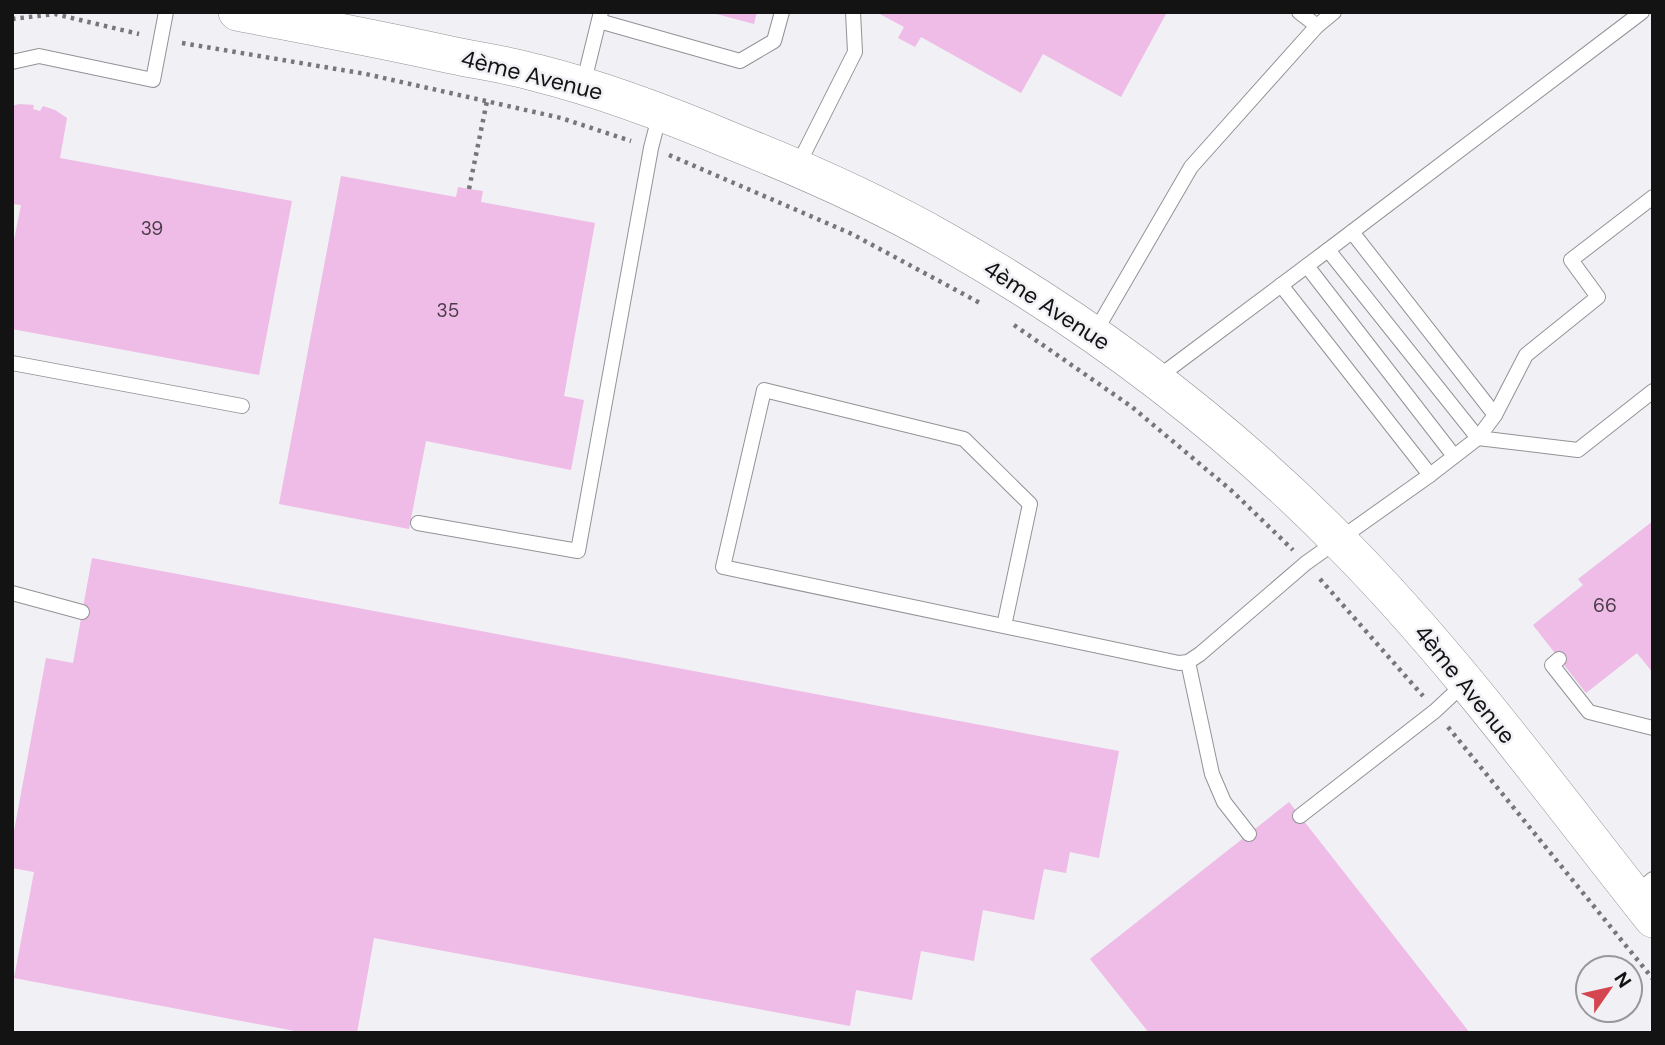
<svg xmlns="http://www.w3.org/2000/svg" width="1665" height="1045" viewBox="0 0 1665 1045" font-family="'DM Sans',sans-serif">
	<style>
		.building { fill: #efbbe7 }
		.lines { fill: none; stroke-linecap: round; stroke-linejoin: round }
		.service-casing { stroke: #929396; stroke-width: 16 }
		.tertiary-casing { stroke: #929396; stroke-width: 38 }
		.path { stroke: #77777a; stroke-width: 4.5; stroke-dasharray: 3.5 5; stroke-linecap: butt }
		.service { stroke: #fff; stroke-width: 14 }
		.tertiary { stroke: #fff; stroke-width: 37 }
		.labels { text-anchor: middle; dominant-baseline: central; stroke-width: 5; stroke-linejoin: round; paint-order: stroke }
		.number-label { font-size: 19px; fill: #4a3d49 }
		.street-label { font-size: 23px; fill: #131314; stroke: #f0f0f5 }
	</style>
	<rect width="100%" height="100%" fill="#f0f0f5"/>
	<g class="building">
		<path d="M709 12H757L754 24Z"/>
		<path d="M876 12H1167L1121 97 1043 54 1021 93 921 37 915 47 898 38 904 27Z"/>
		<path d="M19 104 34 105 33 109 40 111 43 106 55 110 67 118 60 158 292 201 259 375 12 329V250L21 205 12 204V106Z"/>
		<path d="M341 176 456 197 458 187 469 189 483 191 481 202 595 223 564 396 584 400 571 470 426 441 409 529 279 504Z"/>
		<path d="M1653 521V673L1637 653 1586 693 1533 625 1583 585 1578 579Z"/>
		<path d="M92 558 1119 751 1099 858 1070 852 1066 873 1044 869 1034 920 983 910 974 961 921 951 912 1000 856 990 850 1026 374 938 357 1033H305L14 978 34 872 12 868V842L46 658 73 663Z"/>
		<path d="M1289 802 1470 1033H1149L1090 959Z"/>
	</g>
	<g class="lines">
		<defs>
			<g id="service">
				<path d="M599 21 740 61 774 41 782 12"/>
				<path d="M1317 26 1334 12"/>
				<path d="M12 62 39 56 153 80 166 12"/>
				<path d="M583 85 601 12"/>
				<path d="M797 167 855 52 853 12"/>
				<path d="M1352 232 1495 415"/>
				<path d="M1328 250 1478 438 1578 450 1653 391"/>
				<path d="M1307 266 1454 456"/>
				<path d="M1281 285 1430 475"/>
				<path d="M1094 334 1191 167 1317 26 1299 12"/>
				<path d="M12 363 242 406"/>
				<path d="M1157 378 1328 250 1642 12"/>
				<path d="M418 523 578 551 651 148 660 113"/>
				<path d="M12 593 82 612"/>
				<path d="M1004 626 1030 504 964 439 764 390 723 567 1179 663 1188 662 1200 654 1306 563 1430 475 1478 438 1495 415 1526 355 1598 297 1571 260 1653 197"/>
				<path d="M1559 659 1552 665 1589 712 1653 728"/>
				<path d="M1188 662 1212 774 1224 802 1249 834"/>
				<path d="M1300 816 1435 711 1465 683"/>
				<path d="M1635 894 1653 879"/>
			</g>
			<path id="tertiary" d="M237 12C309 26 380 39 451 55 480 61 509 65 537 73 605 90 670 115 734 142 807 171 879 203 947 242 1091 324 1225 425 1341 543 1456 659 1552 792 1653 919"/>
		</defs>
		<use href="#service" class="service-casing"/>
		<use href="#tertiary" class="tertiary-casing"/>
		<g class="path">
			<path d="M12 19 55 14 139 34"/>
			<path d="M182 43 366 74 561 118 631 141"/>
			<path d="M669 155 852 234 980 303"/>
			<path d="M469 189 487 101"/>
			<path d="M1014 325 1132 407 1232 491 1293 550"/>
			<path d="M1320 579 1423 696"/>
			<path d="M1448 727 1653 979"/>
		</g>
		<use href="#service" class="service"/>
		<use href="#tertiary" class="tertiary"/>
	</g>
	<g class="labels">
		<g class="number-label">
			<text x="152" y="228">39</text>
			<text x="448" y="310">35</text>
			<text x="1605" y="605">66</text>
		</g>
		<g class="street-label">
			<text transform="translate(532 75) rotate(14)">4ème Avenue</text>
			<text transform="translate(1047 305) rotate(33)">4ème Avenue</text>
			<text transform="translate(1465 684) rotate(51)">4ème Avenue</text>
		</g>
	</g>
	<rect width="1665" height="1045" fill="none" stroke="#131314" stroke-width="28"/>
	<g transform="translate(1609 989) rotate(56)"><circle r="33" fill="#f0f0f5" stroke="#98989b" stroke-width="2"/>
	<path d="M0-5L12 26L0 18L-12 26Z" fill="#d54550"/>
	<text y="-10" font-size="19" font-weight="bold" text-anchor="middle" fill="#131314">N</text>
	</g>
</svg>
